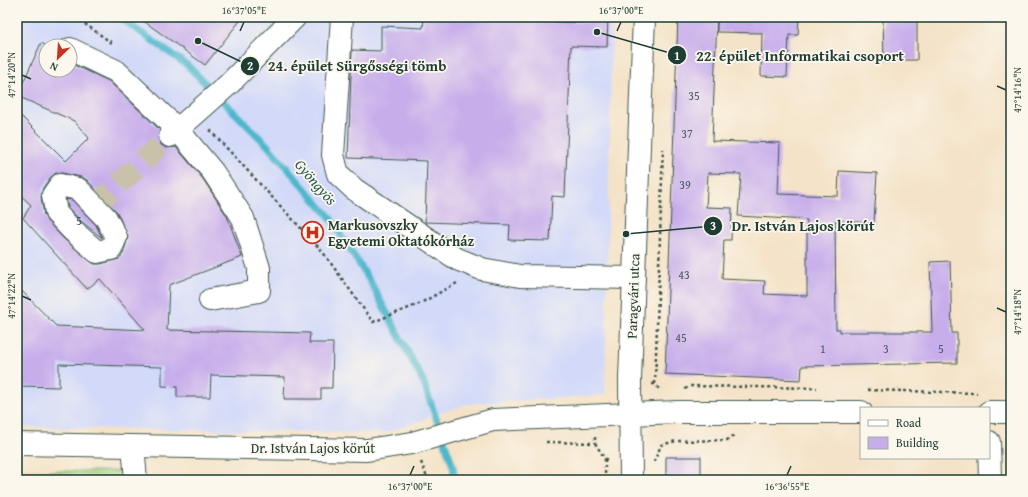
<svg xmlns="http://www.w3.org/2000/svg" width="1028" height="497" viewBox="0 0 1028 497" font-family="'Gentium Book Plus',serif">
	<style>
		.built { fill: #d2d9f9; fill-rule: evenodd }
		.green { fill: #9ace7e; stroke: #5c8659 }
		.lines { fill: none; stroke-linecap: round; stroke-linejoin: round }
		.stream { stroke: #4db7cb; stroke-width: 7 }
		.building { fill: #c7aeeb; fill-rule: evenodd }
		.minor-tunnel { stroke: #c9c2aa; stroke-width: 22; stroke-dasharray: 22 11; stroke-linecap: butt }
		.minor-casing { stroke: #3f564a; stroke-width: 24 }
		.path { stroke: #3f564a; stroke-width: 2.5; stroke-dasharray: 3 3; stroke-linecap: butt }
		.minor { stroke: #fff; stroke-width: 22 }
		.ticks { fill: none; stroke: #1f3d34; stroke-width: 1.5 }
		.labels { text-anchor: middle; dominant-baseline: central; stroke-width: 3.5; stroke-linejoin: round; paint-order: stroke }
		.number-label { font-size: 12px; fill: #495962 }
		.poi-label { font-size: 14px; font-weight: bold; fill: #1f3d34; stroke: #fbf7ec; text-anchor: start }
		.street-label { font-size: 14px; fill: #1f3d34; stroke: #fbf7ec }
		.water-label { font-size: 15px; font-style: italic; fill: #2a5c5a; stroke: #fbf7ec }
		.leader { fill: none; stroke: #1f3d34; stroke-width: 1.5 }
		.callout-dot { fill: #1f3d34; stroke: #fbf7ec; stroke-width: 1.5 }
		.mark-label { font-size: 12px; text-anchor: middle; font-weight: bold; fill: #fff }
		.callout-label { font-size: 15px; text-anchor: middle; font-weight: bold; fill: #1f3d34; stroke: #fbf7ec; stroke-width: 3.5; stroke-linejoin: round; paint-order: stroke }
		.neatline { fill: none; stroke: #1f3d34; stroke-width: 1.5 }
		.ticks-label { font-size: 10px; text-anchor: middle; fill: #1f3d34 }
	</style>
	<rect width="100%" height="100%" fill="#fbf7ec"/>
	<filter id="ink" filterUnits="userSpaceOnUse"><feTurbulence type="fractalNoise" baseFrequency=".025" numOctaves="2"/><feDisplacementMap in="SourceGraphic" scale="8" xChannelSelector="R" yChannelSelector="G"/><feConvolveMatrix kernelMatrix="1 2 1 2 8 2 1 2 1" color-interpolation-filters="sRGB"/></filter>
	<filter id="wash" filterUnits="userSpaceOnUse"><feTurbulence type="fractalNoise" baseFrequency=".012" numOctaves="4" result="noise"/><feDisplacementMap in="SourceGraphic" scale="16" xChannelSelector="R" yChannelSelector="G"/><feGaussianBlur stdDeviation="0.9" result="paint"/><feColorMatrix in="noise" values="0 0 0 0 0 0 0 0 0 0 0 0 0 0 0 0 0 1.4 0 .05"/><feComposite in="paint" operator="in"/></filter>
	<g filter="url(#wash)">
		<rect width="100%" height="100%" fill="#f4e3c8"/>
		<path class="built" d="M17 17H612L605 395 466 404 385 433 17 427ZM46 46H70V70H46Z"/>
		<path class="green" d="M17 471H123L124 480H17Z"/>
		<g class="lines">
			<path class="stream" d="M119 17 187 65 267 145 329 216 371 283 423 381 453 466 455 480"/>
		</g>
		<g id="blocks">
			<g class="building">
				<path d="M138 17H243L205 65Z"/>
				<path d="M424 17H498V19L587 23V17H608L607 47 571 46 565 197 552 196 550 241 509 240 510 225 425 222 427 161 348 158 352 50 381 51V26L423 28Z"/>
				<path d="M678 17H717L712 141 780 143 778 194 838 196 839 171 877 173 874 223 835 221 836 329H840V332H932L930 262 950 261 952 333H957V363L802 366 801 380 665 374ZM708 173 741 174 738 216 807 220V296L764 294 765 281 722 279 724 240H731L732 208 706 207Z"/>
				<path d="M717 17H799L798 35H789L787 77 761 76 762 33 717 32Z"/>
				<path d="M883 17H917V60H884Z"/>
				<path d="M41 43 47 46H46V70H70V63L109 81 160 130 158 138 161 145 166 148 176 147 203 179 227 216 242 257 169 285 167 330 310 333 309 343H333L332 388H321V399H284L285 377 211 375 210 397H177V387L162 386V367L59 364V387L17 386V286L56 326 145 330 100 279 87 289 23 218 31 205 17 192V112L66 161 89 138 74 121 17 96ZM62 173 81 177 87 180 117 212 128 237 123 254 119 259 100 264H94L64 239 47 221 44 215 41 197 43 188 50 178 56 173Z"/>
				<path d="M66 199 72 200 96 225 102 238 81 221 68 207Z"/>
				<rect x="666" y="457" width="35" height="23"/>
			</g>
		</g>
	</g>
	<g filter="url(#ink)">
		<use href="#blocks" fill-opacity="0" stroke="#3f564a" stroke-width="1"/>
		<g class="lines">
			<path class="minor-tunnel" d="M95 206 170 136"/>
			<defs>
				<g id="minor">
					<path d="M342 17 333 155 338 174 354 189 457 259 482 269 520 276 634 278"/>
					<path d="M70 49 116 71 178 130 213 172 243 218 259 268V291L210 300"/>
					<path d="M170 136 229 84 295 17"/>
					<path d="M60 185 78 189 106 218 116 237 111 249 97 252 72 230 56 213 53 195Z"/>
					<path d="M989 412H1011"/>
					<path d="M989 442 990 480"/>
					<path d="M17 444 367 450 412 443 493 420 677 412H861"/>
					<path d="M133 446 136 480"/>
					<path d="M631 480 630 379 644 17"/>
				</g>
			</defs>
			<use href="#minor" class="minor-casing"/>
			<g class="path">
				<path d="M75 17 112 43"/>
				<path d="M210 130 322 251 373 322 419 304 457 283"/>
				<path d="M652 384H655L660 390"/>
				<path d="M655 384 663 149"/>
				<path d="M685 389 690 386 817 388"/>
				<path d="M868 390 977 393"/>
				<path d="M595 437V443L605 459H609"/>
				<path d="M546 442 595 443"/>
				<path d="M605 459V480"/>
				<path d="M421 462 428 480"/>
				<path d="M654 462 661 445 676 441 727 440 736 434"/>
			</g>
			<use href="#minor" class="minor"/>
		</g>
	</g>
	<path class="ticks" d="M240 31 244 22M617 31 621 22M22 75 31 79M997 86 1006 90M22 296 31 300M997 308 1006 312M410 475 414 466M787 475 791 466"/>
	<defs>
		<symbol id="hospital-ring" viewBox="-11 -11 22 22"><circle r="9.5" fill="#fbf7ec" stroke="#c8321e" stroke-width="1.5"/><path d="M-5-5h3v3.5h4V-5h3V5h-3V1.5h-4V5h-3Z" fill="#c8321e"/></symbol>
	</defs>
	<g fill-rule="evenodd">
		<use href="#hospital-ring" x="300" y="220" width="25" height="25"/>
	</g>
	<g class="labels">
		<g class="number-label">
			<text x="694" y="95">35</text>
			<text x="687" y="133">37</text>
			<text x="685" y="184">39</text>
			<text x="79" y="220">5</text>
			<text x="684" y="274">43</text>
			<text x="681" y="337">45</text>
			<text x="823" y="348">1</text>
			<text x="886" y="348">3</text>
			<text x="941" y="348">5</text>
		</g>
		<g class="poi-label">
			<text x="328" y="225">Markusovszky<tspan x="328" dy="16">Egyetemi Oktatókórház</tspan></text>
		</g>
		<g class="street-label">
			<text transform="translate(633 296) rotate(-88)">Paragvári utca</text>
			<text x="313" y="448">Dr. István Lajos körút</text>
		</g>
		<g class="water-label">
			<text transform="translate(316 182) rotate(49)">Gyöngyös</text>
		</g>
	</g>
	<path class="leader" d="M597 32L677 55M198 41L250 66M626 234L713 226"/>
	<g class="callout-dot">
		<circle cx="597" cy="32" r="4"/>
		<circle cx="198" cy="41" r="4"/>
		<circle cx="626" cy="234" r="4"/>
		<circle cx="677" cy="55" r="10"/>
		<circle cx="250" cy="66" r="10"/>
		<circle cx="713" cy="226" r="10"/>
	</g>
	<g class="mark-label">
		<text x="677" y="60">1</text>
		<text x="250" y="70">2</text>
		<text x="713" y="230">3</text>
	</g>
	<g class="callout-label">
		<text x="800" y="61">22. épület Informatikai csoport</text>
		<text x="357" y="71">24. épület Sürgősségi tömb</text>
		<text x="803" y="231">Dr. István Lajos körút</text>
	</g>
	<rect width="1028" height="497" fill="none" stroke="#fbf7ec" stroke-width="44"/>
	<rect x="860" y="407" width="130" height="52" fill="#fbf7ec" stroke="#a3ada2"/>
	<rect x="868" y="420" width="20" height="6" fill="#ffffff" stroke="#a3ada2"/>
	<text x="896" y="427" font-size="12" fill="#1f3d34">Road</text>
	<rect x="868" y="437" width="20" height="12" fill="#c7aeeb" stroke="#a3ada2"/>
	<text x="896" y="447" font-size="12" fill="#1f3d34">Building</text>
	<g transform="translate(58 58) rotate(205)"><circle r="19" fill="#fbf7ec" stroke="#a3ada2"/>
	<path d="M0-3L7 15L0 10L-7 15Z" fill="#c8321e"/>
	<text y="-6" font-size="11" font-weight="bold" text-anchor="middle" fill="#1f3d34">N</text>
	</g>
	<rect x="22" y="22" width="984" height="453" class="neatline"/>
	<g class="ticks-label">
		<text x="244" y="14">16°37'05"E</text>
		<text x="621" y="14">16°37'00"E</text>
		<text transform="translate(11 75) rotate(-90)" y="4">47°14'20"N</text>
		<text transform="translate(1017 90) rotate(-90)" y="4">47°14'16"N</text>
		<text transform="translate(11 296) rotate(-90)" y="4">47°14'22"N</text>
		<text transform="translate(1017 312) rotate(-90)" y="4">47°14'18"N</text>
		<text x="410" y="490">16°37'00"E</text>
		<text x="787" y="490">16°36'55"E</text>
	</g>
</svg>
